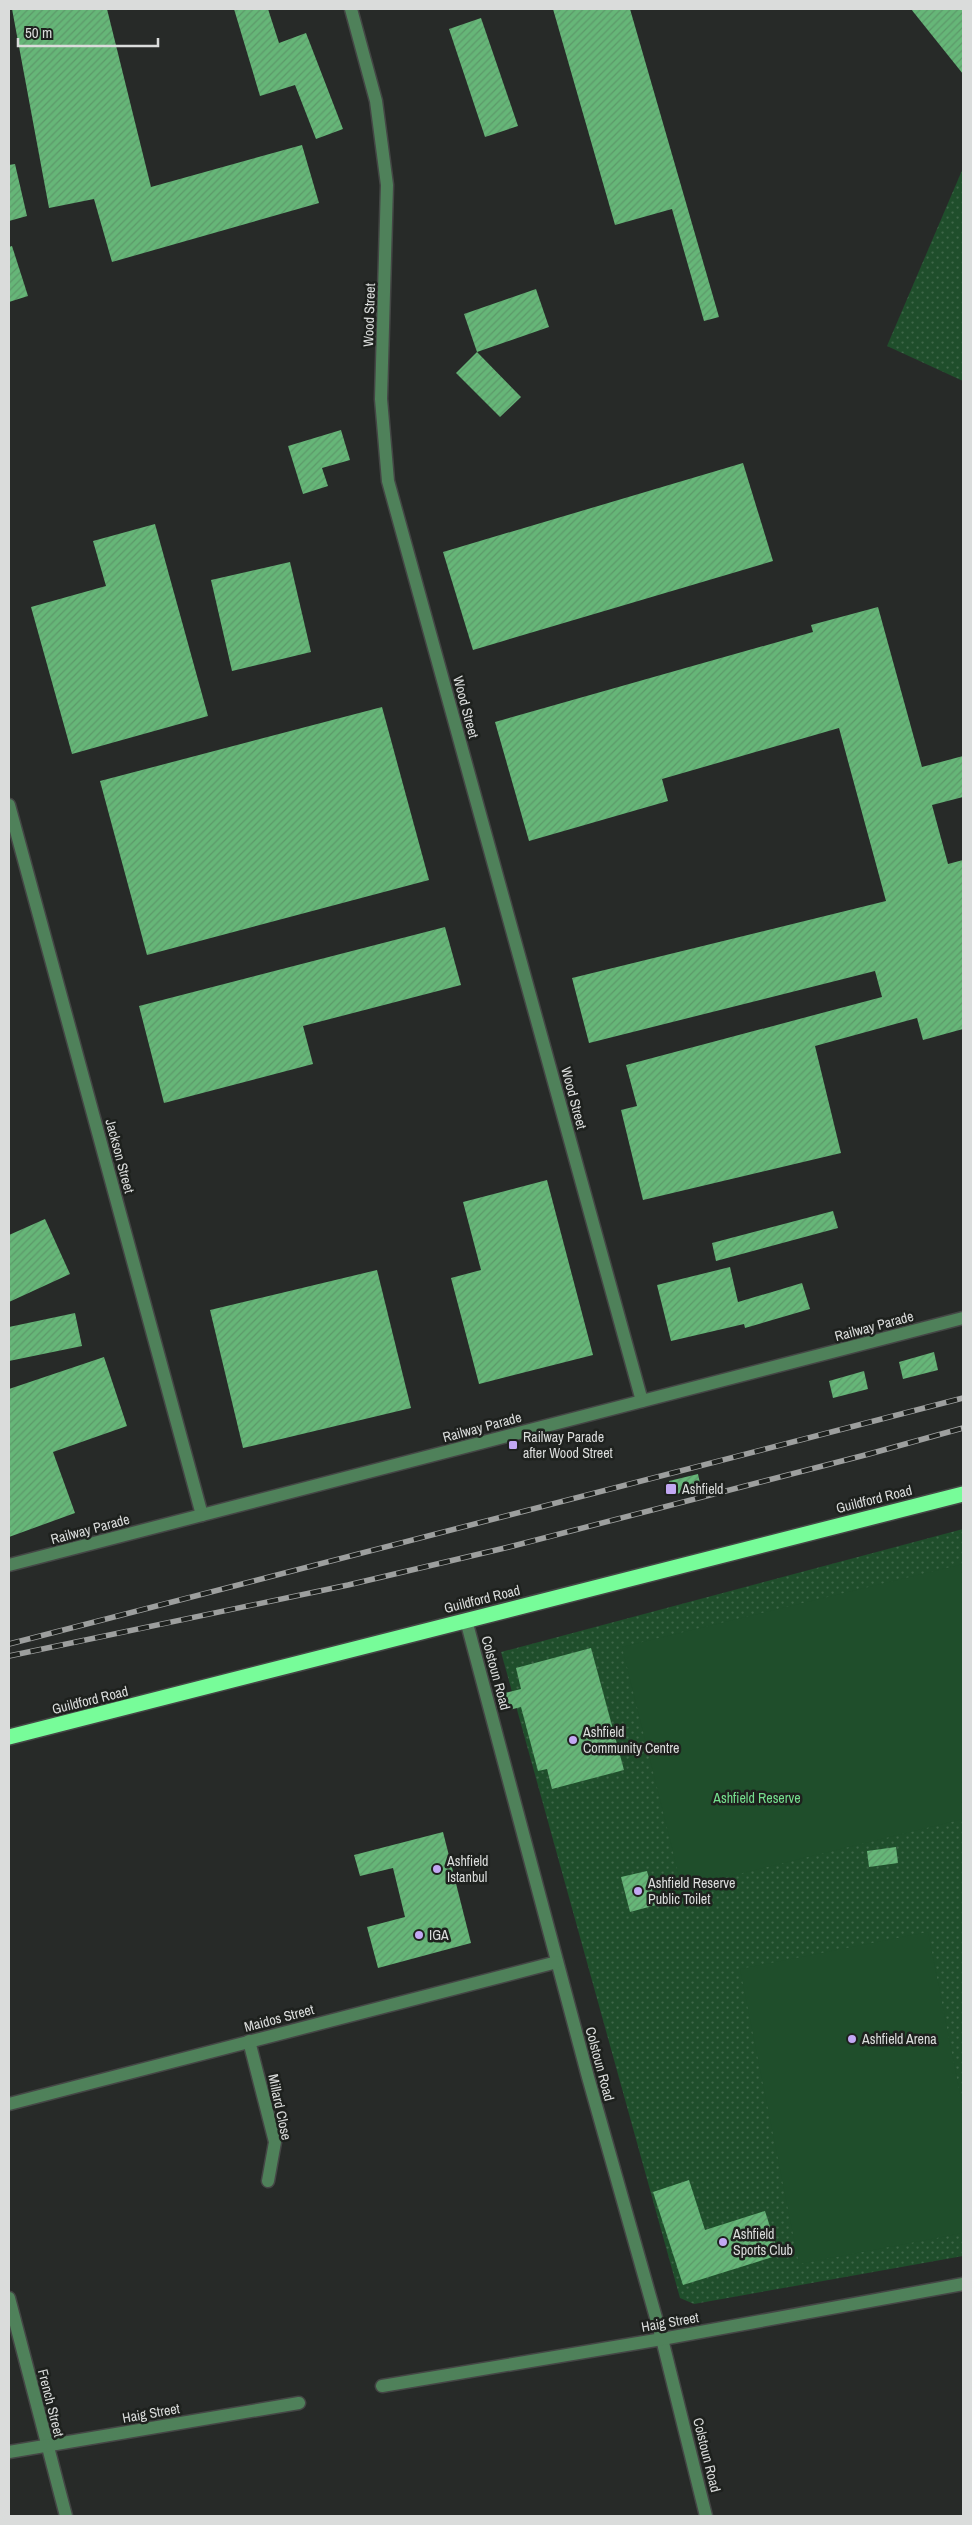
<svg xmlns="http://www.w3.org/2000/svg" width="972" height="2525" viewBox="0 0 972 2525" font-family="'Archivo Narrow',sans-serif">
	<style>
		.grass { fill: url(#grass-dots) }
		.garden { fill: #1f4e2b }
		.building { fill: url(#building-hatch) }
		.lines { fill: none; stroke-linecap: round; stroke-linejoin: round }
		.minor-casing { stroke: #444645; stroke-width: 15 }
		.highway-casing { stroke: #444645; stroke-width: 18 }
		.minor { stroke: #4f815a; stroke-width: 12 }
		.highway { stroke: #77fc99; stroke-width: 15 }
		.rail-casing { stroke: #9d9f9e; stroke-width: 5.5 }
		.rail { stroke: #1e211e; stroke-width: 4; stroke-dasharray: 11; stroke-linecap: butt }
		.poi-dot { fill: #c2a8f3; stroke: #1e211e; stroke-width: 2 }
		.labels { text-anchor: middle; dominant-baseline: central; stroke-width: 5; stroke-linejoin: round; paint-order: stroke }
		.street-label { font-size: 14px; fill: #dadcdb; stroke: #1e211e }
		.poi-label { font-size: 14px; fill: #dadcdb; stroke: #1e211e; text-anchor: start }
		.park-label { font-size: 14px; fill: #75df8e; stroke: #1e211e }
	</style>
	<defs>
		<pattern id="grass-dots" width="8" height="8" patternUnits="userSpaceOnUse" patternTransform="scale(1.25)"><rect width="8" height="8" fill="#1f4e2b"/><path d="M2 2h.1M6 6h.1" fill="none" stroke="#3f6749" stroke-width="1.8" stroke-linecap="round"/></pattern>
		<pattern id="building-hatch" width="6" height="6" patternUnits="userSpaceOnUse" patternTransform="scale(1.25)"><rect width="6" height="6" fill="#66b678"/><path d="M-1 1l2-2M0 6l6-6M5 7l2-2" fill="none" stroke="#5d996a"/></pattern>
	</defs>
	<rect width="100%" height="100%" fill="#272a28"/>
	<g class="grass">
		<path d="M963 168V381L887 346Z"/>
		<path d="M963 1529V2256L694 2304 680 2298 501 1652Z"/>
	</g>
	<g class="garden">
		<path d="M963 1564V1819L682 1888 622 1647Z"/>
		<path d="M928 1932 963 2109V2233L799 2264 740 1969Z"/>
	</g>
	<g class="building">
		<path d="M12 9H107L151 187 302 145 319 203 112 262 94 199 49 208Z"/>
		<path d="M234 9H268L279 43 306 33 343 129 316 139 295 85 260 96Z"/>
		<path d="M553 9H630L719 317 704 321 672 209 615 225Z"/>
		<path d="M911 9H963V74Z"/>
		<path d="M481 18 518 126 485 137 449 29Z"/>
		<path d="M15 164 27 216 9 221V165Z"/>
		<path d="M12 246 28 296 9 302V247Z"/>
		<path d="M536 289 549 327 477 352 464 314Z"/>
		<path d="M477 352 521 397 500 417 456 373Z"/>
		<path d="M341 430 350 460 322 468 328 486 303 494 288 446Z"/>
		<path d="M743 463 773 561 473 650 443 552Z"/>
		<path d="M155 524 208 716 72 754 31 607 106 586 93 541Z"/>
		<path d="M290 562 311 652 232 671 211 580Z"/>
		<path d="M878 607 922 767 963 756V797L932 805 948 864 963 860V1029L923 1040 917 1018 815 1046 841 1153 643 1200 621 1110 637 1106 626 1065 882 997 875 971 589 1043 572 978 886 901 839 728 662 779 668 801 529 841 495 722 813 632 811 625Z"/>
		<path d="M382 707 429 880 147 955 100 781Z"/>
		<path d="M445 927 461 985 303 1026 313 1064 164 1103 139 1006Z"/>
		<path d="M547 1180 593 1355 479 1384 451 1278 481 1270 463 1202Z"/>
		<path d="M833 1211 838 1228 716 1261 712 1243Z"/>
		<path d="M45 1219 70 1274 9 1302V1235Z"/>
		<path d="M730 1267 738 1302 802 1283 810 1309 745 1328 744 1324 671 1341 657 1285Z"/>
		<path d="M377 1270 411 1408 243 1448 210 1310Z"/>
		<path d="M75 1313 82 1346 9 1361V1327Z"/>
		<path d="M934 1352 938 1370 903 1379 899 1362Z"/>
		<path d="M104 1357 127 1426 53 1452 75 1513 9 1537V1389Z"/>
		<path d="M864 1371 868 1389 833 1398 829 1381Z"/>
		<path d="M698 1474 701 1488 672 1495 669 1481Z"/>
		<path d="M591 1648 624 1770 552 1789 547 1769 538 1771 521 1707 509 1710 505 1693 521 1689 516 1668Z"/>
		<path d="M443 1832 471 1943 378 1968 367 1927 405 1917 393 1868 360 1876 354 1855Z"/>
		<path d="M896 1847 898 1863 869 1867 867 1851Z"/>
		<path d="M647 1871 656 1905 630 1912 621 1877Z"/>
		<path d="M689 2180 705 2230 765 2211 779 2255 683 2285 653 2192Z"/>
	</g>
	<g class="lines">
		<defs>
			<g id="minor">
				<path d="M351 9 376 101 387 185 381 399 388 481 642 1401"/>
				<path d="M9 805 202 1515"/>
				<path d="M9 1565 963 1318"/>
				<path d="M466 1620 588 2077 662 2339 706 2516"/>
				<path d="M249 2041 275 2142 268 2181"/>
				<path d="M9 2104 557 1962"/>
				<path d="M9 2298 66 2516"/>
				<path d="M382 2386 662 2339 963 2284"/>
				<path d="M9 2452 299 2403"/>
			</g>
			<path id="highway" d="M9 1737 963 1494"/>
		</defs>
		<use href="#minor" class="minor-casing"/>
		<use href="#highway" class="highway-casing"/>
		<use href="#minor" class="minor"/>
		<use href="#highway" class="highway"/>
		<defs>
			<g id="rail">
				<path d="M9 1644 963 1398"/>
				<path d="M9 1656 348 1585 509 1547 869 1454 963 1428"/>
			</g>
		</defs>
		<use href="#rail" class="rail-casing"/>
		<use href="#rail" class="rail"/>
	</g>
	<g class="poi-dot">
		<rect x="508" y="1440" width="10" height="10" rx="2.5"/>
		<rect x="665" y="1483" width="12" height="12" rx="2.5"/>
		<circle cx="573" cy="1740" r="5"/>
		<circle cx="437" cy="1869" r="5"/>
		<circle cx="638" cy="1891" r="5"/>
		<circle cx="419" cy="1935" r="5"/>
		<circle cx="852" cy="2039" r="5"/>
		<circle cx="723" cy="2242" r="5"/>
	</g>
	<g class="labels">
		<g class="street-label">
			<text transform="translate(369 315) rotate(-88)">Wood Street</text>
			<text transform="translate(466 707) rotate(75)">Wood Street</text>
			<text transform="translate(574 1098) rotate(75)">Wood Street</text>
			<text transform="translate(120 1156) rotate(75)">Jackson Street</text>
			<text transform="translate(874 1326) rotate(-15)">Railway Parade</text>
			<text transform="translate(482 1427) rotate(-15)">Railway Parade</text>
			<text transform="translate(874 1499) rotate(-14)">Guildford Road</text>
			<text transform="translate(90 1529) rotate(-15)">Railway Parade</text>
			<text transform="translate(482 1599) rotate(-14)">Guildford Road</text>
			<text transform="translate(496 1673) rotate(75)">Colstoun Road</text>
			<text transform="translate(90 1700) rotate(-14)">Guildford Road</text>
			<text transform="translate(279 2018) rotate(-15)">Maidos Street</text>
			<text transform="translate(600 2064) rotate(75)">Colstoun Road</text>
			<text transform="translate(280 2107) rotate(78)">Millard Close</text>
			<text transform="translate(670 2322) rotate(-10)">Haig Street</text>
			<text transform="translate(51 2403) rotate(76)">French Street</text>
			<text transform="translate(151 2413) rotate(-10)">Haig Street</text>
			<text transform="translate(707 2455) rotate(76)">Colstoun Road</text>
		</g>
		<g class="poi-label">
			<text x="523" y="1437">Railway Parade<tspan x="523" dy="16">after Wood Street</tspan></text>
			<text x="682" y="1489">Ashfield</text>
			<text x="583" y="1732">Ashfield<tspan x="583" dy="16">Community Centre</tspan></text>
			<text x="447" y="1861">Ashfield<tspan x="447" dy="16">Istanbul</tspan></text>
			<text x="648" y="1883">Ashfield Reserve<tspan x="648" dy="16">Public Toilet</tspan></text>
			<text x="429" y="1935">IGA</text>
			<text x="862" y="2039">Ashfield Arena</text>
			<text x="733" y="2234">Ashfield<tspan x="733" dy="16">Sports Club</tspan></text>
		</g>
		<g class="park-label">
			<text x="757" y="1798">Ashfield Reserve</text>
		</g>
	</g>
	<rect width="972" height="2525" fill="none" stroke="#dadcdb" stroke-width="20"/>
	<path d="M18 38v8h140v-8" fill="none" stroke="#dadcdb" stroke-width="2.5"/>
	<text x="25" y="38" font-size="15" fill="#dadcdb" stroke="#1e211e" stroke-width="4" paint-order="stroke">50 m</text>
</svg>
